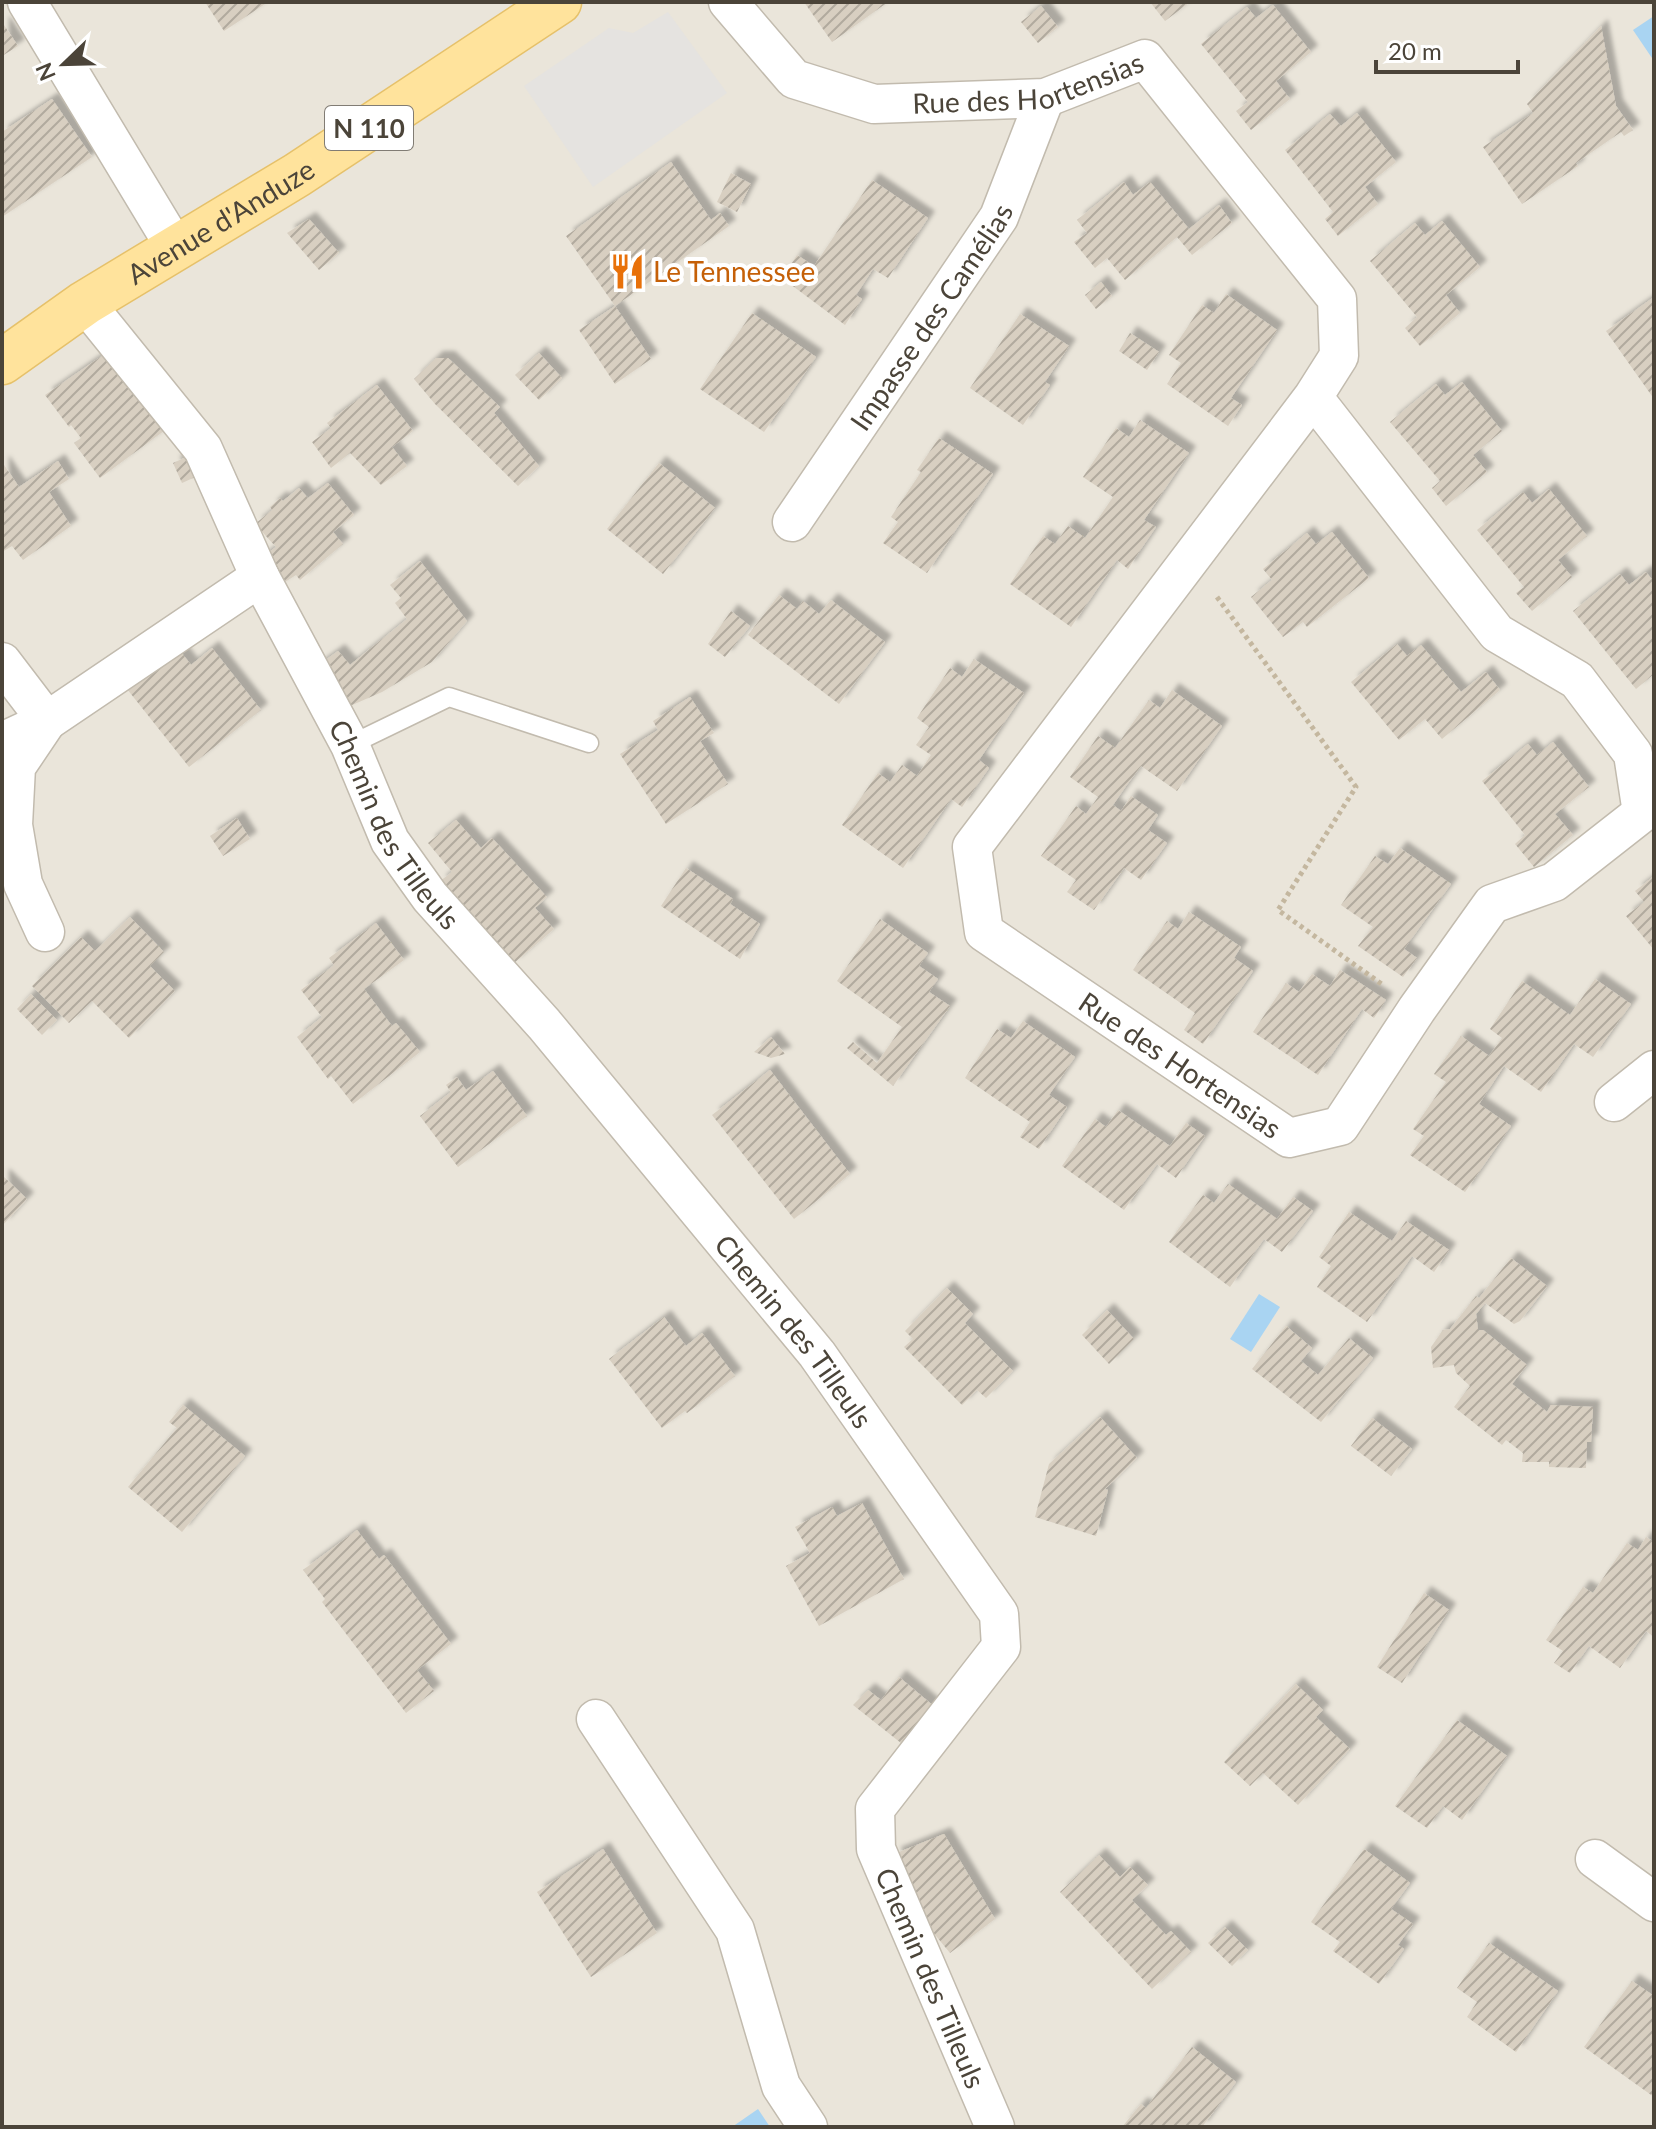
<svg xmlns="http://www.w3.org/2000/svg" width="1656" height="2129" viewBox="0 0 1656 2129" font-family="Lato,sans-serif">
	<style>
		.residential { fill: #eae5da }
		.parking { fill: #e5e3e0 }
		.water { fill: #a9d4f2 }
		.building { fill: url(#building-hatch); filter: url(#shadow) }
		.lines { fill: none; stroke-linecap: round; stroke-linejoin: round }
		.service-casing { stroke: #c2bbae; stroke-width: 21 }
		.minor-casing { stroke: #c2bbae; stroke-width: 41 }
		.primary-casing { stroke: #e6c16a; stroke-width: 47 }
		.path { stroke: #c4b79f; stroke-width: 5; stroke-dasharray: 4 4; stroke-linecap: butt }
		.service { stroke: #fff; stroke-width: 18 }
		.minor { stroke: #fff; stroke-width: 38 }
		.primary { stroke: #ffe39c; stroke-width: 44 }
		.labels { text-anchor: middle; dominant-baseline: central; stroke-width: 8; stroke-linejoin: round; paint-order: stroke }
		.shield { fill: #fff; stroke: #817c74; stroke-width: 2 }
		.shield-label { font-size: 26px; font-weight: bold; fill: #4b4439 }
		.street-label { font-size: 28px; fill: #4b4439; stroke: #fff }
		.food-label { font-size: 28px; fill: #c56008; stroke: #fff; text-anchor: start }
	</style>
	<defs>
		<pattern id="building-hatch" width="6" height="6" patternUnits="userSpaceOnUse" patternTransform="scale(2)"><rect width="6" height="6" fill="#d8cfc1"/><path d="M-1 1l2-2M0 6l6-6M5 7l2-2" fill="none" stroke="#b1aa9e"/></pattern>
		<filter id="shadow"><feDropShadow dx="7" dy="-7" stdDeviation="2" flood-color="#0004"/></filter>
	</defs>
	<rect width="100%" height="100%" fill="#f6f3ec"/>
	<rect class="residential" x="2" y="2" width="1652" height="2125"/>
	<path class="parking" d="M668 12 727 93 593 187 524 86 609 28 633 33Z"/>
	<g class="water">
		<path d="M1654 16V61L1633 30Z"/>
		<path d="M1259 1294 1280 1307 1251 1352 1230 1339Z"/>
		<path d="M758 2109 770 2127H732Z"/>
	</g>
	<g class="building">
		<path d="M205 2H268L224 31Z"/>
		<path d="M804 2H888L832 42Z"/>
		<path d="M1150 2H1190L1165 21Z"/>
		<path d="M1273 5 1311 52 1276 81 1290 99 1251 130 1236 111 1248 102 1201 44 1247 7 1256 18Z"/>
		<path d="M1041 6 1058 27 1038 43 1021 22Z"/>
		<path d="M2 22 18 46 2 56Z"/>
		<path d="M1601 26 1616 106 1633 130 1624 136 1621 132 1576 163 1578 166 1522 204 1483 147 1533 113 1527 104Z"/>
		<path d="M52 99 92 157 2 217V132Z"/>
		<path d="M1357 113 1396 162 1365 187 1378 204 1338 236 1325 219 1333 212 1285 150 1330 114 1341 126Z"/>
		<path d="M671 162 711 220 720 213 729 226 615 306 566 236Z"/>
		<path d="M731 173 751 184 737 212 717 202Z"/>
		<path d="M872 180 928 218 888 278 873 269 856 295 862 299 845 325 782 278 797 255 814 266Z"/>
		<path d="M1124 182 1133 195 1150 182 1189 229 1219 205 1232 223 1192 255 1177 237 1125 280 1107 258 1095 268 1074 242 1087 233 1077 220Z"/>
		<path d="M309 219 339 253 319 270 287 233Z"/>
		<path d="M1442 221 1480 267 1446 295 1460 313 1420 346 1405 328 1417 317 1370 261 1415 223 1425 235Z"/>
		<path d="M1101 282 1112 296 1096 309 1085 295Z"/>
		<path d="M1226 294 1277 330 1231 398 1242 405 1228 426 1167 384 1181 363 1169 355 1202 305 1214 313Z"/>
		<path d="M1654 297V399L1606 331Z"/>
		<path d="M615 306 651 359 615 384 579 330Z"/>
		<path d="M752 313 816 357 764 432 700 389Z"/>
		<path d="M1020 314 1069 346 1045 382 1050 385 1023 425 970 388Z"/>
		<path d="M1130 333 1159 352 1147 370 1119 351Z"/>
		<path d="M112 349 172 425 100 478 74 443 81 438 71 425 69 427 45 395Z"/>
		<path d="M539 353 562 378 539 400 515 375Z"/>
		<path d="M436 358H448L500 407 494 413 539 466 518 486 435 404 414 379Z"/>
		<path d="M1462 382 1502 431 1473 455 1487 472 1446 506 1432 488 1440 481 1390 422 1436 384 1445 395Z"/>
		<path d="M377 385 413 431 392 447 407 466 381 485 350 453 331 468 312 442 331 428 327 423Z"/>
		<path d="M1140 420 1189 453 1144 520 1156 527 1141 549 1128 569 1117 560 1071 627 1010 584 1043 536 1055 544 1068 526 1085 538 1113 497 1083 477 1116 428 1129 437Z"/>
		<path d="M939 438 993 474 927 573 883 543 898 522 891 517 921 472 917 470Z"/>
		<path d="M193 454 202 474 182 483 173 463Z"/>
		<path d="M58 461 69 479 49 492 71 526 23 560 12 546 2 552V462L19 487Z"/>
		<path d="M659 463 715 508 663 574 607 529Z"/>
		<path d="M328 483 354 515 333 532 343 544 300 580 296 575 277 587 261 558 276 547 255 524 272 510 270 507 280 498 283 501 299 488 308 498Z"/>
		<path d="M1549 489 1587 536 1558 560 1572 577 1532 611 1516 593 1524 587 1477 530 1523 492 1532 503Z"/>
		<path d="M1332 532 1369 578 1307 627 1303 622 1283 637 1251 597 1272 580 1263 569 1307 533 1316 544Z"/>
		<path d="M420 561 467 621 432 662 382 692 343 709 316 667 338 651 350 665 407 619 395 603 401 598 390 585Z"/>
		<path d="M1646 572 1654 582V674L1636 689 1573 611 1620 574 1629 585Z"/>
		<path d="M779 595 797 609 803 601 819 614 831 600 885 642 839 704 748 635Z"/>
		<path d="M731 611 750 626 725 657 708 644Z"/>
		<path d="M174 643 191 665 212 648 261 710 189 767 123 684Z"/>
		<path d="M1397 644 1407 656 1421 645 1461 692 1486 672 1500 690 1442 739 1425 719 1399 740 1351 682Z"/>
		<path d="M974 659 1024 693 979 760 989 768 962 807 951 799 903 868 842 825 878 773 890 782 902 765 917 776 931 755 916 745 929 727 917 718 950 668 962 677Z"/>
		<path d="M1172 690 1222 726 1177 791 1141 766 1126 786 1113 805 1121 811 1131 796 1158 815 1148 830 1167 843 1141 880 1124 868 1094 910 1067 892 1076 880 1041 856 1076 806 1086 814 1098 797 1070 777 1098 736 1115 748 1149 700 1160 708Z"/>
		<path d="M690 697 714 733 700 741 728 784 666 824 620 754 658 730 653 721Z"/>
		<path d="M1553 742 1589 787 1555 814 1573 835 1534 867 1515 844 1525 835 1482 781 1528 744 1537 755Z"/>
		<path d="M237 818 250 839 223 856 210 836Z"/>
		<path d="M456 820 481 848 492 838 547 897 535 908 554 929 513 964 439 882 452 872 428 843Z"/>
		<path d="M1400 848 1451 884 1404 949 1417 958 1403 977 1358 946 1373 927 1341 905 1375 856 1388 864Z"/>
		<path d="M686 868 733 899 730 904 760 924 740 959 661 906Z"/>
		<path d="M1654 876V950L1626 916 1644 902 1635 891Z"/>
		<path d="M1189 912 1241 947 1234 958 1253 971 1203 1044 1184 1030 1195 1013 1133 970 1167 921 1178 929Z"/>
		<path d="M130 917 164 952 150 966 175 991 129 1038 92 1001 69 1023 32 986 81 937 95 951Z"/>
		<path d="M880 919 928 953 919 966 938 979 929 992 950 1006 893 1086 847 1048 853 1042 877 1063 902 1027 837 981Z"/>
		<path d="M376 923 404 960 364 989 392 1026 396 1023 420 1052 353 1104 331 1076 328 1079 297 1037 322 1017 301 990 334 965 329 958Z"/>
		<path d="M1340 970 1386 1000 1374 1018 1362 1009 1318 1075 1253 1032 1286 983 1299 992 1312 974 1330 986Z"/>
		<path d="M1595 979 1631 1004 1593 1057 1574 1044 1541 1092 1504 1066 1479 1104 1511 1126 1465 1192 1410 1155 1424 1136 1413 1129 1446 1082 1434 1074 1461 1036 1489 1056 1502 1038 1490 1029 1522 981 1570 1015Z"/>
		<path d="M31 994 57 1020 42 1035 17 1009Z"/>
		<path d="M1023 1021 1075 1057 1049 1095 1067 1107 1039 1149 1020 1137 1030 1122 965 1078 997 1029 1011 1038Z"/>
		<path d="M771 1037 785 1054 771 1058 754 1052Z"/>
		<path d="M770 1070 850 1174 794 1219 712 1115Z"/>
		<path d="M493 1071 527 1116 458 1167 420 1116 451 1092 446 1085 457 1077 466 1090Z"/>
		<path d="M1118 1110 1170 1146 1186 1123 1205 1136 1176 1178 1157 1164 1124 1210 1062 1166 1095 1119 1106 1127Z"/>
		<path d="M2 1175 27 1199 2 1226Z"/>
		<path d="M1228 1184 1277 1219 1293 1197 1313 1211 1282 1252 1264 1239 1230 1287 1169 1242 1203 1195 1214 1203Z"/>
		<path d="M1349 1212 1392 1241 1406 1221 1449 1250 1434 1272 1412 1256 1367 1322 1317 1287 1331 1266 1319 1257Z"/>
		<path d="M1511 1258 1547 1286 1520 1321 1514 1324 1485 1303 1476 1314 1478 1330H1483L1527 1365 1512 1384 1547 1412 1551 1405 1593 1407 1591 1442H1587L1586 1468 1549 1467V1462H1522L1523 1453 1506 1440 1502 1445 1454 1407 1470 1386 1456 1373 1454 1365 1433 1368 1431 1347 1443 1330 1450 1329 1476 1296 1479 1298Z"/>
		<path d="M947 1288 973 1314 965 1323 1013 1371 986 1398 977 1390 962 1405 904 1347 913 1339 905 1331Z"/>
		<path d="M1107 1310 1134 1339 1109 1364 1082 1335Z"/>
		<path d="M664 1317 686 1346 702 1333 735 1376 687 1413 685 1411 662 1428 609 1359Z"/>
		<path d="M1286 1326 1312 1348 1301 1361 1318 1375 1349 1338 1373 1358 1321 1422 1252 1369Z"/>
		<path d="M183 1405 245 1456 182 1532 128 1487 177 1428 169 1422Z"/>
		<path d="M1100 1417 1137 1458 1105 1489 1108 1490 1096 1536 1035 1517 1049 1464Z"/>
		<path d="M1372 1418 1412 1449 1391 1476 1351 1446Z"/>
		<path d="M862 1503 904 1579 819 1626 786 1566 810 1553 795 1527 832 1507 837 1516Z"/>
		<path d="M357 1530 379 1559 384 1555 451 1644 417 1670 434 1691 406 1713 322 1602 325 1599 303 1570Z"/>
		<path d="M1646 1537 1654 1542V1637L1646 1631 1620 1668 1589 1646 1570 1673 1554 1663 1563 1651 1546 1640 1583 1587 1593 1593 1627 1543 1638 1550Z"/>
		<path d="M1424 1593 1449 1610 1402 1683 1377 1667Z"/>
		<path d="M899 1677 936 1708 906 1747 853 1705 868 1690 881 1700Z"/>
		<path d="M1296 1684 1323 1710 1316 1717 1350 1749 1298 1805 1263 1773 1250 1786 1224 1762Z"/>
		<path d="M1457 1720 1507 1756 1462 1820 1443 1806 1427 1828 1395 1806Z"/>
		<path d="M944 1834 995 1919 950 1953 932 1931 906 1887 894 1854Z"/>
		<path d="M603 1849 657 1933 591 1977 537 1892Z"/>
		<path d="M1364 1849 1410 1883 1391 1909 1413 1924 1398 1945 1404 1949 1379 1984 1333 1951 1340 1942 1311 1922Z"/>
		<path d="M1099 1855 1120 1877 1130 1867 1148 1885 1132 1900 1166 1935 1171 1931 1191 1952 1152 1989 1060 1892Z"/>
		<path d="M1225 1927 1248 1950 1232 1966 1208 1943Z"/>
		<path d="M1489 1943 1558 1991 1516 2052 1467 2017 1477 2002 1457 1988Z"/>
		<path d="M1632 1981 1654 1996V2097L1584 2047Z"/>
		<path d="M1192 2047 1236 2082 1202 2127H1122L1141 2104 1146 2108Z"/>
	</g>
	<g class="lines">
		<defs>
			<path id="service" d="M350 745 449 697 589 743"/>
			<g id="minor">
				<path d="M27 2 175 247"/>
				<path id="s1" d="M728 2 794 79 874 104 1045 98 1145 59 1337 299 1339 356 1313 397 972 847 984 932 1289 1138 1340 1126 1417 1009 1492 904 1554 882 1642 813 1633 754 1577 680 1497 633 1313 397"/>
				<path id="s2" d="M85 303 203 449 260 577 350 745 390 841 430 897 544 1024 817 1354 999 1614 1001 1647 875 1809 876 1849 995 2127"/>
				<path id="s3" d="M792 522 999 217 1045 98"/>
				<path d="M2 662 47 721 16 767 13 825 23 884 45 932"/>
				<path d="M2 742 47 721 260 577"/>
				<path d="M1614 1102 1654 1070"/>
				<path d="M596 1719 735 1930 781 2086 808 2127"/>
				<path d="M1595 1859 1654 1902"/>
			</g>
			<g id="primary">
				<path id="s4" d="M2 362 85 303 297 175 559 2"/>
			</g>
		</defs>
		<use href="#service" class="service-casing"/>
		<use href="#minor" class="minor-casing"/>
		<use href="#primary" class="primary-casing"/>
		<path class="path" d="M1217 597 1356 787 1278 910 1383 985"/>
		<use href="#service" class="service"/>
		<use href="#minor" class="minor"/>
		<use href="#primary" class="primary"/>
	</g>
	<defs>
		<symbol id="restaurant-bare" viewBox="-9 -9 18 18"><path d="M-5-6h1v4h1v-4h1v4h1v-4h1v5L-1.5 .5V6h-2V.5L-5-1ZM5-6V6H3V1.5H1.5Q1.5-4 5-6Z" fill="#e8710a" stroke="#fff" stroke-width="2.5" paint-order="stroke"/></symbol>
	</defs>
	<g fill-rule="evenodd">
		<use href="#restaurant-bare" x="602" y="246" width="51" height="51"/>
	</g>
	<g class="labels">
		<rect class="shield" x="325" y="106" width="88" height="44" rx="6"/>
		<g class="shield-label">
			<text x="369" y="128">N 110</text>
		</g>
		<g class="street-label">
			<text stroke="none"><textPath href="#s1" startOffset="342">Rue des Hortensias</textPath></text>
			<text stroke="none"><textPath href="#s4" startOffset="260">Avenue d'Anduze</textPath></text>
			<text stroke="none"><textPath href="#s3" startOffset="248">Impasse des Camélias</textPath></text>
			<text stroke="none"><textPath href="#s2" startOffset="610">Chemin des Tilleuls</textPath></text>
			<text stroke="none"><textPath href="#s1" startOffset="1764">Rue des Hortensias</textPath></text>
			<text stroke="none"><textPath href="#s2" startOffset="1258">Chemin des Tilleuls</textPath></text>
			<text stroke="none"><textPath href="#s2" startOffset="2026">Chemin des Tilleuls</textPath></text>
		</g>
		<g class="food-label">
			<text x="653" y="271">Le Tennessee</text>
		</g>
	</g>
	<rect width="1656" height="2129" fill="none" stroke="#4b4439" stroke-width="8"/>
	<g transform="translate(64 64) rotate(247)" stroke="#ffffff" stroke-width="6" paint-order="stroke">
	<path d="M0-6L14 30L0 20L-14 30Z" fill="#4b4439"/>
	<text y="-12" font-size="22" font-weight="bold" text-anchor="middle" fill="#4b4439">N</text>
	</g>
	<path d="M1376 60v12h142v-12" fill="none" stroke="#4b4439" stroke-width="4"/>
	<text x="1388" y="60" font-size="24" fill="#4b4439" stroke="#ffffff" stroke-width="6" paint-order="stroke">20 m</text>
</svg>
